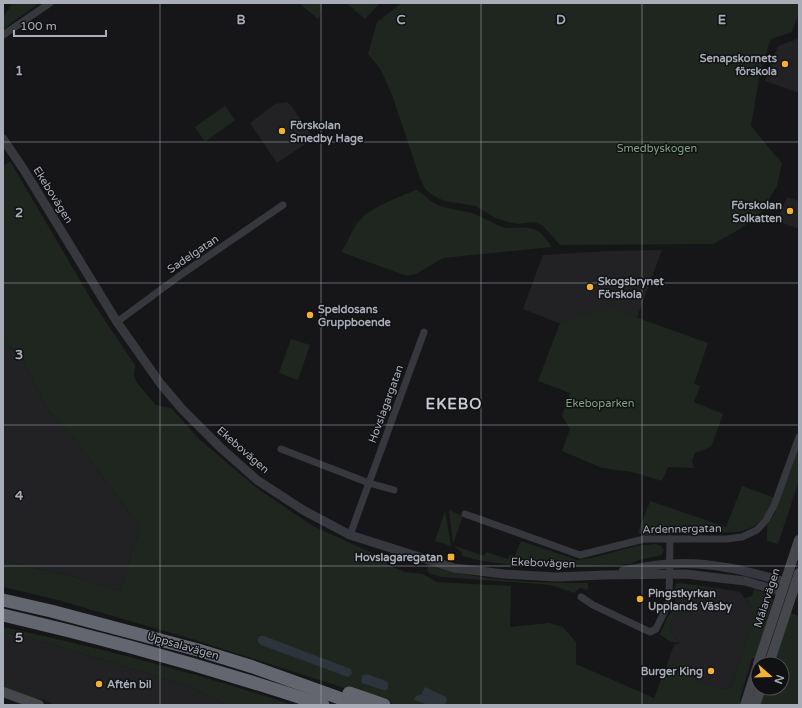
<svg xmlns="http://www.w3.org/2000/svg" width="802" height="708" viewBox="0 0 802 708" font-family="'Varela Round',sans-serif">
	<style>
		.built { fill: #222225 }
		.green { fill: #1e261f }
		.water { fill: #2c353c }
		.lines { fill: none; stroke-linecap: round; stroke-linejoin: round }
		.minor { stroke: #37383d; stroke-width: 7 }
		.tertiary { stroke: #37383d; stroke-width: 9 }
		.secondary { stroke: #45474d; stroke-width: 10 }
		.motorway { stroke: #63666e; stroke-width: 13 }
		.grid { fill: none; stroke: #a8adb8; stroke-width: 1; stroke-opacity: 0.55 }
		.poi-dot { fill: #f2b134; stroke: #111113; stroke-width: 1.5 }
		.labels { text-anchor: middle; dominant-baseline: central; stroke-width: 3; stroke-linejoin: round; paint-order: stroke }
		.poi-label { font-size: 11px; font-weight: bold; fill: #a8adb8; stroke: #111113; text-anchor: start }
		.park-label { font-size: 11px; fill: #7fa381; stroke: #111113 }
		.street-label { font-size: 11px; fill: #a8adb8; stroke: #111113 }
		.district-label { font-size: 15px; font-weight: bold; letter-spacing: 1px; fill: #c9ccd4; stroke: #111113 }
		.grid-label { font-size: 13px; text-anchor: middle; font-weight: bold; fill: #a8adb8; stroke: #111113; stroke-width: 3; stroke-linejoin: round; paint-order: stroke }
	</style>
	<rect width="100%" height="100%" fill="#161618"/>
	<g class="built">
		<path d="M797 39 799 40V93L765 81 778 46Z"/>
		<path d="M287 102 293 108 313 139 277 163 250 123 275 104Z"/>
		<path d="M787 197 799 201V229L777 221Z"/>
		<path d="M662 250 636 320 576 330 523 309 543 255 608 251Z"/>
		<path d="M3 342 21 355 47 409 73 437 140 527 120 591 71 576 3 561Z"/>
		<path d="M711 587 740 592 753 609 754 615 732 686 725 689 696 681 689 677 684 661 666 667 674 645 680 642 673 637 670 628 672 619 678 614 676 609 673 610 676 599 679 600 695 597 691 593Z"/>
		<path d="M3 632 24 636 192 687 195 690 227 704V705H55L3 682Z"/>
	</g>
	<g class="green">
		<path d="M12 3H39L3 29V17L11 6Z"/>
		<path d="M299 3H322L320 16 318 19Z"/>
		<path d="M346 3H377L379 4 365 19Z"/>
		<path d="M402 3H799V12L792 32 771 39 760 73 751 126 782 163 777 186 763 210 740 229 713 244 560 245 542 225 534 222 518 224 508 222 495 218 476 206 444 201 434 196 425 189 420 178 392 95 381 70 368 54 377 22Z"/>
		<path d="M225 106 235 120 205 142 195 127Z"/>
		<path d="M10 161 94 304 135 365 134 375 137 383 156 405 171 408 199 439 257 488 311 525 383 558 388 565 405 572 423 574 437 582 511 586 510 627 549 623 563 627 576 642V664L654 698 666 667 684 661 689 676 696 681 725 689 732 686 754 615 753 609 745 598 752 596 754 589 771 595 773 601 756 658H752L740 699V705H397L195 640 58 600 3 587V561L71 576 120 591 140 527 73 437 47 409 21 355 3 342V166Z"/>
		<path d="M416 190C424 193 429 202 438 205 451 210 464 210 477 215 485 218 493 224 502 227 513 230 528 224 538 231 543 234 548 242 552 247L443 258 416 274 407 276 341 252C348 243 351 231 358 222 367 209 401 196 416 190Z"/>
		<path d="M610 308 708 343 694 384 700 386 694 402 723 414 711 447 695 453 692 461 694 468 668 467 662 481 632 472 602 468 562 451 570 429 562 416 570 393 538 381 560 323Z"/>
		<path d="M291 339 310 345 298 380 279 373Z"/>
		<path d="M799 448V480L778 544 767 541V525L775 513Z"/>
		<path d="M742 486 775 498 767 514 755 526 739 532 643 535 638 533 650 501 726 527Z"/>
		<path d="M449 510 463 516 453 544Z"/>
		<path d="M445 511 451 546 435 541Z"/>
		<path d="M521 541 577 560 591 558 636 546 656 544 661 546 664 550 662 555 639 560 631 564C575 568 517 571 462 556 462 551 459 550 455 547V546L484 556 486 552 508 559 510 555 515 556Z"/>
		<path d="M428 565C479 581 535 583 588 583V590L580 588 574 593 551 585 441 577 431 574 427 571Z"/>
		<path d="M679 583 711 587 691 593 696 597 682 601 676 599 674 592 676 584Z"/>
		<path d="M676 609 681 613C666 617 668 636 680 642 674 644 664 639 660 634 664 626 668 612 676 609Z"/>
		<path d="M791 613 799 616V705H759L765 688H782V664H773Z"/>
		<path d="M3 627C100 648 197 673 292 705H229L195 690 192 687 24 636 3 632Z"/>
		<path d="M3 682 45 700 33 698 3 687Z"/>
	</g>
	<g class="water">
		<path d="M260 636H264L351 669 352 674 348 677 261 645 258 642V639Z"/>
		<path d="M367 674 386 681C389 684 389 686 387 690H383L362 683 361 680 363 675Z"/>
		<path d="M425 687 446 697 447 700 445 705H429L414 700 416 696 421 695Z"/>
	</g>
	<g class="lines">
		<g class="minor">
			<path d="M3 35 50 3"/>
			<path d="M117 322 182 274 283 205"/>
			<path d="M281 449 369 483 394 490"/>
			<path d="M465 514 580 555 644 539H727L742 537 757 530 766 520 774 506 799 437"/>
			<path d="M350 535 424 332"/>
			<path d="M581 597 593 605 650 632 656 629 669 602 670 539"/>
		</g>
		<g class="tertiary">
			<path d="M3 139 24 170 117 322 160 383 182 409 222 449 257 480 303 510 350 535 454 568 504 574 556 577 604 575 685 574 745 581 782 592"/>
			<path d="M623 571C638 568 654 565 669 564 709 561 748 571 785 582"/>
		</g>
		<g class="secondary">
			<path d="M758 664 799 540"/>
			<path d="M769 664 799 573"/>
			<path d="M3 692 39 705"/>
			<path d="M745 705 758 665"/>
			<path d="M755 705 761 688"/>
		</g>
		<g class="motorway">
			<path d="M3 600 51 611 198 650 253 667 359 705"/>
			<path d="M3 615C111 640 218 670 323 705"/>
			<path d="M349 693 384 705"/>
		</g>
	</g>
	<path class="grid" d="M160 3V705M321 3V705M481 3V705M642 3V705M3 142H799M3 283H799M3 425H799M3 566H799"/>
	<g class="poi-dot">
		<circle cx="785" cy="64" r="4"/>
		<circle cx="282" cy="131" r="4"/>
		<circle cx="790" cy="211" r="4"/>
		<circle cx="590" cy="287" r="4"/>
		<circle cx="310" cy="315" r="4"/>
		<rect x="447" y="553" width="8" height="8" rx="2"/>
		<circle cx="640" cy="599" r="4"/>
		<circle cx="711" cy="671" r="4"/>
		<circle cx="99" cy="684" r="4"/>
	</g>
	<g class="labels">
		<g class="poi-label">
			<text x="777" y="58" text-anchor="end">Senapskornets<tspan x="777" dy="13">förskola</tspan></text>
			<text x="290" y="125">Förskolan<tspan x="290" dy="13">Smedby Hage</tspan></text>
			<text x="782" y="205" text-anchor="end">Förskolan<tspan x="782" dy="13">Solkatten</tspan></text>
			<text x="598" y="281">Skogsbrynet<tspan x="598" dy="13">Förskola</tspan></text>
			<text x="318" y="309">Speldosans<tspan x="318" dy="13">Gruppboende</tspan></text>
			<text x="443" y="557" text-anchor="end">Hovslagaregatan</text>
			<text x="648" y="593">Pingstkyrkan<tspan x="648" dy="13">Upplands Väsby</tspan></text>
			<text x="703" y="671" text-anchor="end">Burger King</text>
			<text x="107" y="684">Aftén bil</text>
		</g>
		<g class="park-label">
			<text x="657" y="148">Smedbyskogen</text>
			<text x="600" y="403">Ekeboparken</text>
		</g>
		<g class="street-label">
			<text transform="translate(53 195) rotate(58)">Ekebovägen</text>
			<text transform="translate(193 254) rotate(-34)">Sadelgatan</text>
			<text transform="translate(386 404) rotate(-70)">Hovslagargatan</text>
			<text transform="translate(243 450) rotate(41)">Ekebovägen</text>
			<text transform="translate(682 529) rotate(-1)">Ardennergatan</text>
			<text transform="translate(543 563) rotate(2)">Ekebovägen</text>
			<text transform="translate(767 598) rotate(-72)">Mälarvägen</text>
			<text transform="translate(183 646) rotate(16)">Uppsalavägen</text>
		</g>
		<g class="district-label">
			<text x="454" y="404">EKEBO</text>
		</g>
	</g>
	<g class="grid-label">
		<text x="241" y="24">B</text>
		<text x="401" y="24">C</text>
		<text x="561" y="24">D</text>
		<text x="722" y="24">E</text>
		<text x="19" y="75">1</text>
		<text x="19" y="217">2</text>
		<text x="19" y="359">3</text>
		<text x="19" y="500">4</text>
		<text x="19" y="642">5</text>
	</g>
	<rect width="802" height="708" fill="none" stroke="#a8adb8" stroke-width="8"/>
	<g transform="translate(770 676) rotate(110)"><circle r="19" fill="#111113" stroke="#4d4f55"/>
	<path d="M0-3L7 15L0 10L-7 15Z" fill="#f2b134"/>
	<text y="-6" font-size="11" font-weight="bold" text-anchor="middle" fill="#a8adb8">N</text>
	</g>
	<path d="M14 30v6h92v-6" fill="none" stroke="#a8adb8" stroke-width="2"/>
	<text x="20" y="30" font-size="12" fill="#a8adb8" stroke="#111113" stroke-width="3" paint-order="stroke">100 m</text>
</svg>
